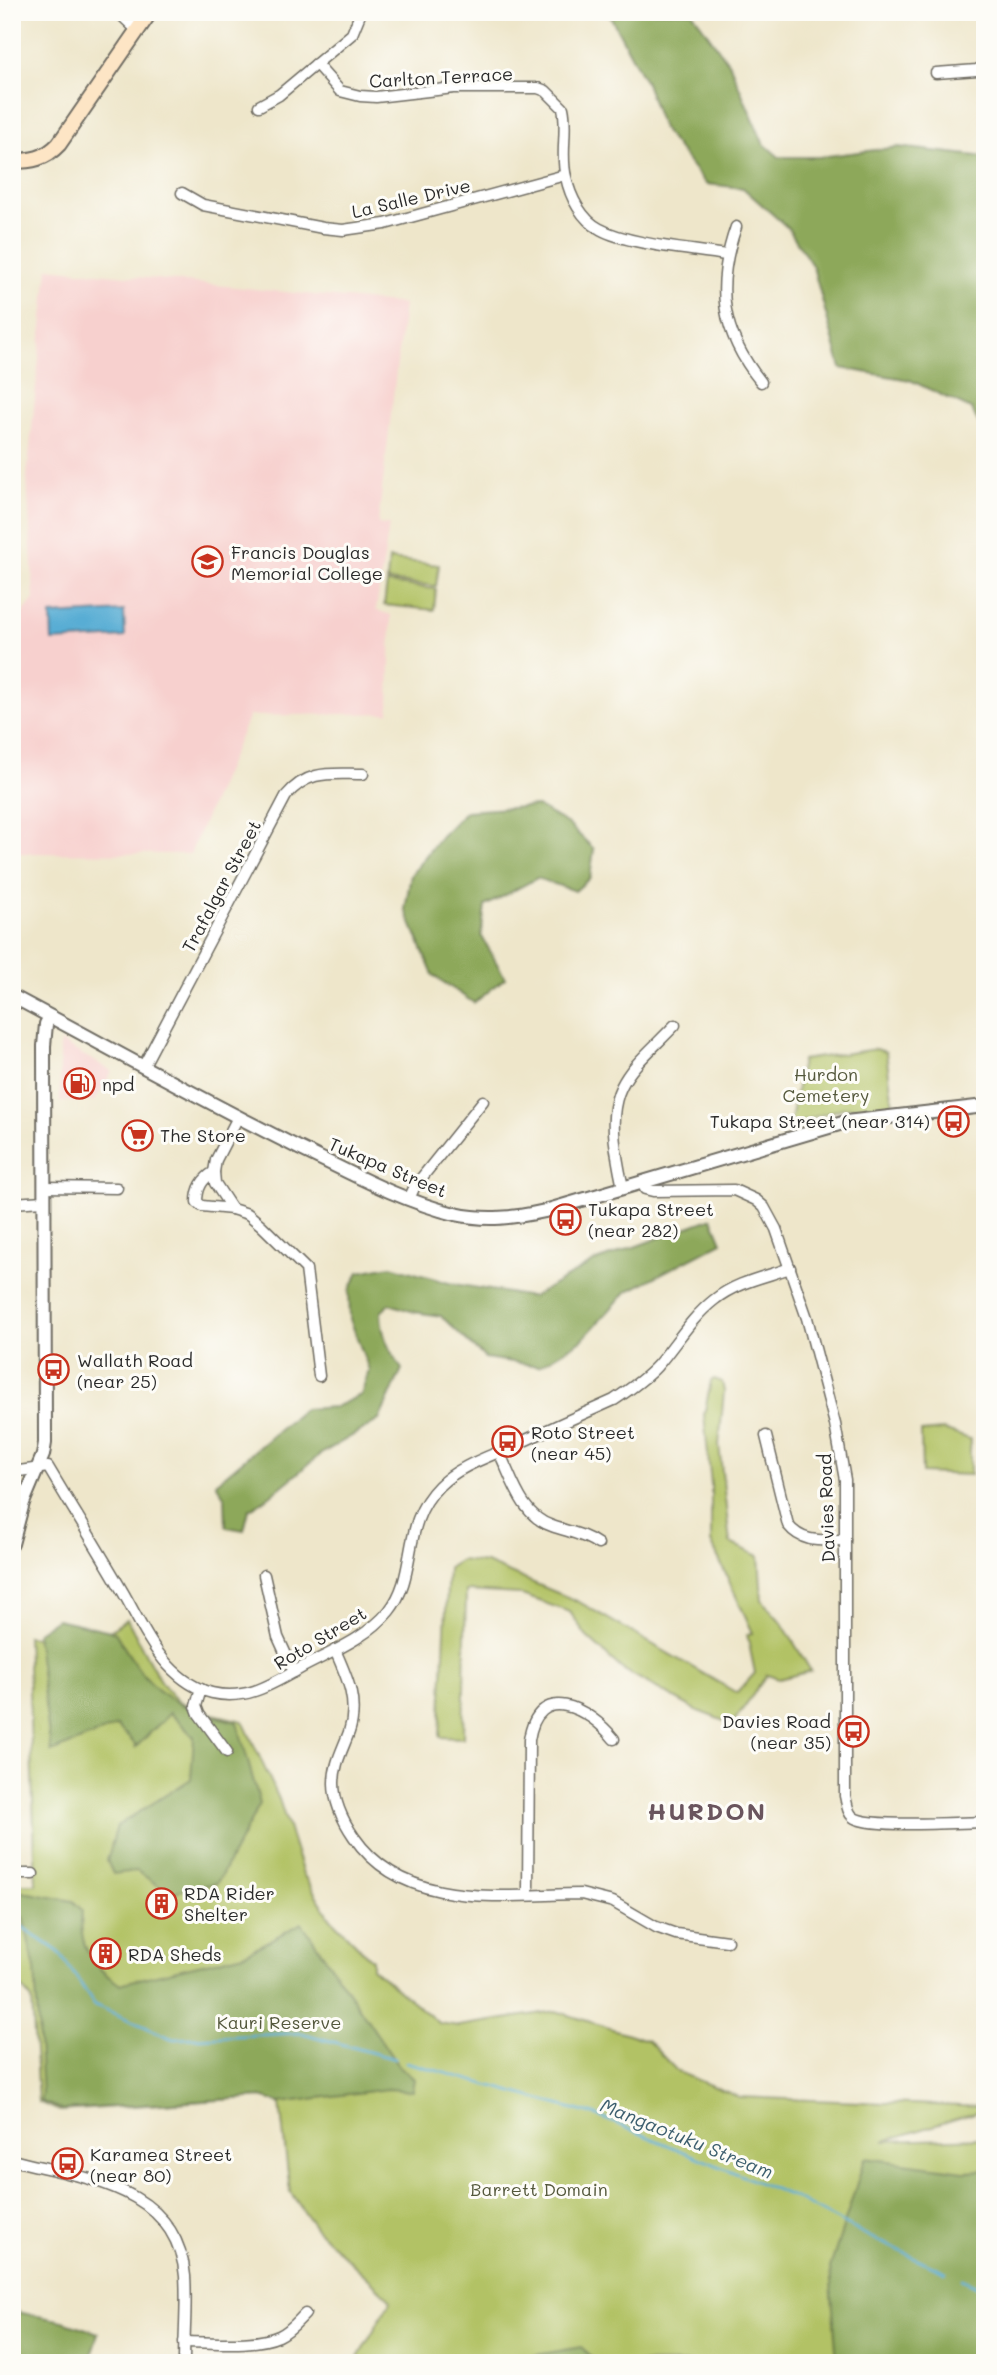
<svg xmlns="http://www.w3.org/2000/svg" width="997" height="2375" viewBox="0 0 997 2375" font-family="Mali,sans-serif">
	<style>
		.built { fill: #f7d0ce }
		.green { fill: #b2c265; stroke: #6e7648; stroke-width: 2 }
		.forest { fill: #8da85a; stroke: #5c6a42; stroke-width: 2 }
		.water { fill: #58add4; stroke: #426c80; stroke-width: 2 }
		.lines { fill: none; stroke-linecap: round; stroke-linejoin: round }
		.stream { stroke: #58add4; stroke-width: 2.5 }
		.minor-casing { stroke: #6f6c63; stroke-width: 13 }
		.tertiary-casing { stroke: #6f6c63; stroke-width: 16 }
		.secondary-casing { stroke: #6f6c63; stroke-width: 18 }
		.minor { stroke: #fff; stroke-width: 10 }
		.tertiary { stroke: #fff; stroke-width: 12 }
		.secondary { stroke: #fde5c5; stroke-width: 14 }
		.labels { text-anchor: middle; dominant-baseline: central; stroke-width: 6; stroke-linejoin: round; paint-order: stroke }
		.street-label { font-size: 18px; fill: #2b2b2b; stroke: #fdfcf7 }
		.poi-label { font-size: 18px; fill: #2b2b2b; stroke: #fdfcf7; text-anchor: start }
		.park-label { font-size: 18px; fill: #54583c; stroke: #fdfcf7 }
		.water-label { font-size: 19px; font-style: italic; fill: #3d5f6f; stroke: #fdfcf7 }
		.district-label { font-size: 24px; font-weight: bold; letter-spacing: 2px; fill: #6a555e; stroke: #fdfcf7 }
	</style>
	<rect width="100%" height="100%" fill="#fdfcf7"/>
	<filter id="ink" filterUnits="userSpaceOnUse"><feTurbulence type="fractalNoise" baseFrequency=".0143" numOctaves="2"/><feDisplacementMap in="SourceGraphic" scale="14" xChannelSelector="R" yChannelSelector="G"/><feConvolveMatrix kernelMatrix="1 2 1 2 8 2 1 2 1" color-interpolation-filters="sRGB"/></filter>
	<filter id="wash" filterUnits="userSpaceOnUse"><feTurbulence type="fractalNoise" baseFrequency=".00686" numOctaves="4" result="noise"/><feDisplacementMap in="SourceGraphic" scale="28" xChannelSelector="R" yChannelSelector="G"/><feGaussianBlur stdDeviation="1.57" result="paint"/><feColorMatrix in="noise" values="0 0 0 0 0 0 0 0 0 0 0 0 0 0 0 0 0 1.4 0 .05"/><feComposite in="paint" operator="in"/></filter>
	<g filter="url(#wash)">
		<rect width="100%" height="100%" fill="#eee6ca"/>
		<g class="built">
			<path d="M48 268 404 304 378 524 389 525 376 610 391 615 389 713 249 716 190 854 12 853V627L34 599 27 477Z"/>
			<path d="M60 1042 112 1071 95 1101 60 1102Z"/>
		</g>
		<g class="green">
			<path d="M389 559 439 565 436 586 387 581Z"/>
			<path d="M387 583 436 589 434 610 384 605Z"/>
			<path d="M876 1049 886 1052 893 1106 843 1108 790 1125 802 1060Z"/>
			<path d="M714 1379 722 1382 724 1391 719 1445 730 1543 759 1556 762 1600 782 1623 811 1671 779 1679 767 1675 732 1724 698 1711 622 1669 586 1636 570 1612 519 1594 466 1591 463 1738 440 1737 448 1568 461 1560 486 1563 579 1602 737 1693 755 1673 747 1634 753 1633 711 1542V1484L704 1415 711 1381Z"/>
			<path d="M943 1430 970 1439V1475L922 1473 921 1432Z"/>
			<path d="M127 1619C138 1638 162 1692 180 1702 200 1712 222 1716 243 1721L279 1799 303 1874 331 1919 372 1960V1968L439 2023 459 2026 556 2011 647 2040 678 2072 739 2097 985 2107V2110L884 2141 985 2138V2363H355L391 2300 316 2229 290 2192 280 2103 263 2097 60 2111 38 2102 32 2000 12 1976V1884H36L27 1636 91 1644Z"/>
		</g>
		<g class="forest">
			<path d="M608 12H692L730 65 763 143 779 157H819L899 147 985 157V434L971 409 910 380 841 368 813 267 788 228 743 188 706 184 662 128 646 83Z"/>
			<path d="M537 806 568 824 594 849 590 878 575 891 537 878 485 906 481 935 505 978 474 1003 433 975 405 909 411 875 441 836 466 811Z"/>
			<path d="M712 1218 722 1242 626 1292 582 1340 539 1366 485 1358 441 1316 414 1312 390 1304 381 1312C381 1334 389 1351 402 1369L379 1420 321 1454 265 1500 249 1510 244 1530 226 1527 225 1498 216 1483 304 1409 335 1407 361 1395 369 1370 350 1319 349 1291 359 1272 391 1266 449 1283 532 1297 594 1262Z"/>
			<path d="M57 1619 115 1632C151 1694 167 1705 237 1722L260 1804 217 1883 169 1893 137 1871 113 1874 107 1861 117 1826 191 1779 194 1737 170 1713 135 1748 136 1745 117 1726 51 1752 36 1633Z"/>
			<path d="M12 1890 73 1901 82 1910C78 1945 90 1965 119 1984L244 1954 302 1923 397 2064 414 2079 412 2091 388 2089 280 2103 261 2097 63 2110 40 2101 42 2095 35 1969 23 1917 12 1916Z"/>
			<path d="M865 2158 964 2171 985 2170V2363H837L830 2268Z"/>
			<path d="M12 2311 63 2321 98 2333 89 2363H12Z"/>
			<path d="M581 2347 599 2363H492Z"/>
		</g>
		<path class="water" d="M124 611 125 637 52 641 51 615Z"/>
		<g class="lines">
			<g class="stream">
				<path d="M12 1920 59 1952 95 2005 173 2039 302 2033 395 2059"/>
				<path d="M406 2062 595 2115 789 2195 876 2240 946 2272"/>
				<path d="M962 2279 985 2290"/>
			</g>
		</g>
	</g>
	<g filter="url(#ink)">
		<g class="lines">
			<defs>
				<g id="minor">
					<path d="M118 12 137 30"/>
					<path d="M316 64 340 91 360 96 376 97 454 88H538L546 91 563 108C568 130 560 154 566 177 570 197 582 220 600 229 629 245 692 249 726 255"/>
					<path d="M936 73 977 70 985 65"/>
					<path d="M259 106 279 95 352 34 361 12"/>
					<path d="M182 193 203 205 323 228 343 230 385 224 565 175"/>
					<path d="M736 227C715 287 721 332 761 382"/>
					<path d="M143 1067 286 796C308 769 331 774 363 774"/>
					<path d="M238 1117 216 1160 214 1172 215 1183 232 1209 248 1214 261 1225 306 1269 319 1376"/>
					<path d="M214 1172C202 1179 197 1188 197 1202L202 1206 232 1209"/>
					<path d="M643 1182 645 1189 653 1191 734 1190 756 1200 764 1207 776 1229 807 1318 835 1424 845 1480V1796C847 1803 847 1812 853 1817 867 1829 962 1822 985 1822"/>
					<path d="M44 1187 117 1188"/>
					<path d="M623 1187C620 1175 618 1163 616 1150 605 1083 633 1069 675 1025"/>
					<path d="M409 1199 415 1186 483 1101"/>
					<path d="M12 1203 44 1201"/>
					<path d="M766 1436 788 1525C803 1544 823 1540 845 1540"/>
					<path d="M499 1452C512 1478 521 1516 552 1526 569 1532 584 1534 598 1544"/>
					<path d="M12 1472 48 1467C73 1509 99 1551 124 1594 137 1617 150 1645 168 1665 180 1678 196 1689 212 1693 247 1701 272 1684 301 1668 331 1652 367 1638 389 1611 419 1573 400 1525 439 1486 459 1466 488 1457 513 1446 547 1430 580 1415 614 1400 629 1390 645 1379 657 1366 676 1344 691 1318 714 1300 736 1282 765 1277 790 1268"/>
					<path d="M264 1575 278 1637 294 1672"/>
					<path d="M335 1650C347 1677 359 1702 349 1732 343 1749 334 1764 334 1783 334 1803 343 1821 354 1837 405 1911 502 1895 581 1894L613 1902 656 1927 676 1934 727 1941"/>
					<path d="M201 1689 196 1706 199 1714 227 1752"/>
					<path d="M12 1874H33"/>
					<path d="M528 1895 529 1740C538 1681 589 1708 614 1739"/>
					<path d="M12 2160C82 2178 177 2185 185 2276 187 2305 184 2334 184 2363"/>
					<path d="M184 2342C212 2342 254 2347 279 2336 290 2331 297 2322 305 2314"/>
				</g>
				<g id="tertiary">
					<path d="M12 996C108 1047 202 1100 299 1148 349 1172 401 1201 455 1214 486 1221 514 1218 545 1211L846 1122 985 1106"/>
					<path d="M12 1544 23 1503 43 1455 45 1443 44 1046 46 1024 50 1017"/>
				</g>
				<path id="secondary" d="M12 161C32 161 45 159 59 144L150 12"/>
			</defs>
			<use href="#minor" class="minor-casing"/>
			<use href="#tertiary" class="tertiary-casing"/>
			<use href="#secondary" class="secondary-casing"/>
			<use href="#minor" class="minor"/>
			<use href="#tertiary" class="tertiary"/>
			<use href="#secondary" class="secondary"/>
		</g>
	</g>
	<defs>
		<symbol id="school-ring" viewBox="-11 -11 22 22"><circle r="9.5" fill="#fdfcf7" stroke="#c8321e" stroke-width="1.5"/><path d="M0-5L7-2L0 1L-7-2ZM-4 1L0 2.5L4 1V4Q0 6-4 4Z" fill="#c8321e"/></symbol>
		<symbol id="fuel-ring" viewBox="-11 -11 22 22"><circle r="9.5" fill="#fdfcf7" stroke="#c8321e" stroke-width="1.5"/><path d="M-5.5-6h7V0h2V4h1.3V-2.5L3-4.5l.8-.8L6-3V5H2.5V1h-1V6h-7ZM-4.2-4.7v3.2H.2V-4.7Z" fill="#c8321e"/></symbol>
		<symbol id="bus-ring" viewBox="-11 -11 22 22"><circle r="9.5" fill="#fdfcf7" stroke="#c8321e" stroke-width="1.5"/><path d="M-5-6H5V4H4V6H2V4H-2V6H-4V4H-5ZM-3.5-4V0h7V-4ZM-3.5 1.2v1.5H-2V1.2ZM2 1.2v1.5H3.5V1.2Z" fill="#c8321e"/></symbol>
		<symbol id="supermarket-ring" viewBox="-11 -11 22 22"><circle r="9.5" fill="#fdfcf7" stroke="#c8321e" stroke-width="1.5"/><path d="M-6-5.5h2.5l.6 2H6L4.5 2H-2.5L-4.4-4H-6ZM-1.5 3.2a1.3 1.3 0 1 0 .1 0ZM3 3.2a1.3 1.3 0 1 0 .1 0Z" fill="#c8321e"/></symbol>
		<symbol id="building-ring" viewBox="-11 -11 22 22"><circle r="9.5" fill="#fdfcf7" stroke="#c8321e" stroke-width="1.5"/><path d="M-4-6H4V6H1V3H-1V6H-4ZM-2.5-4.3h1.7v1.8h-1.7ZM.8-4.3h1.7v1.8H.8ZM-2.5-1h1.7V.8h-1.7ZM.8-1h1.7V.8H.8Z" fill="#c8321e"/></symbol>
	</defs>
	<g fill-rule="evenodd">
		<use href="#school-ring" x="190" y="544" width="35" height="35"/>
		<use href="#fuel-ring" x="62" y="1066" width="35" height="35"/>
		<use href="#bus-ring" x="936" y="1104" width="35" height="35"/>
		<use href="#supermarket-ring" x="120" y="1118" width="35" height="35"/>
		<use href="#bus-ring" x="548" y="1202" width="35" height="35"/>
		<use href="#bus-ring" x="36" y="1352" width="35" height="35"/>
		<use href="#bus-ring" x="490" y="1424" width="35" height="35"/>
		<use href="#bus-ring" x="836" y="1714" width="35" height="35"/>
		<use href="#building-ring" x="144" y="1886" width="35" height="35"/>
		<use href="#building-ring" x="88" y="1936" width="35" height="35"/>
		<use href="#bus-ring" x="50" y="2146" width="35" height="35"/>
	</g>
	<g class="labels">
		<g class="street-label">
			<text transform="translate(441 77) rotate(-3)">Carlton Terrace</text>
			<text transform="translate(411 198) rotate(-13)">La Salle Drive</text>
			<text transform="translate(221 886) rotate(-62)">Trafalgar Street</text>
			<text transform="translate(388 1167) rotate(23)">Tukapa Street</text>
			<text transform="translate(826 1508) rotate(-92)">Davies Road</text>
			<text transform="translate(320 1638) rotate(-31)">Roto Street</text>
		</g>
		<g class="poi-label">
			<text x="231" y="552">Francis Douglas<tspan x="231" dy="21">Memorial College</tspan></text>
			<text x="102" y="1084">npd</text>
			<text x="930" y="1121" text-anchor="end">Tukapa Street (near 314)</text>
			<text x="160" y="1135">The Store</text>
			<text x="588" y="1209">Tukapa Street<tspan x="588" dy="21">(near 282)</tspan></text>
			<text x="77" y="1360">Wallath Road<tspan x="77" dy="21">(near 25)</tspan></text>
			<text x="531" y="1432">Roto Street<tspan x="531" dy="21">(near 45)</tspan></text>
			<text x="831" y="1721" text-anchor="end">Davies Road<tspan x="831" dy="21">(near 35)</tspan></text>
			<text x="184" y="1893">RDA Rider<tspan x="184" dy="21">Shelter</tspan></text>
			<text x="128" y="1954">RDA Sheds</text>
			<text x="90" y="2154">Karamea Street<tspan x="90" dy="21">(near 80)</tspan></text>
		</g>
		<g class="park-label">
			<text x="826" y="1074">Hurdon<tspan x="826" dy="21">Cemetery</tspan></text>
			<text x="279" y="2022">Kauri Reserve</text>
			<text x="539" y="2189">Barrett Domain</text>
		</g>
		<g class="water-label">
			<text transform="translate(687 2138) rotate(22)">Mangaotuku Stream</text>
		</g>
		<g class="district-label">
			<text x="707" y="1810">HURDON</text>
		</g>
	</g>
	<rect width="997" height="2375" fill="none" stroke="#fdfcf7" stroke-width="42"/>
</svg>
